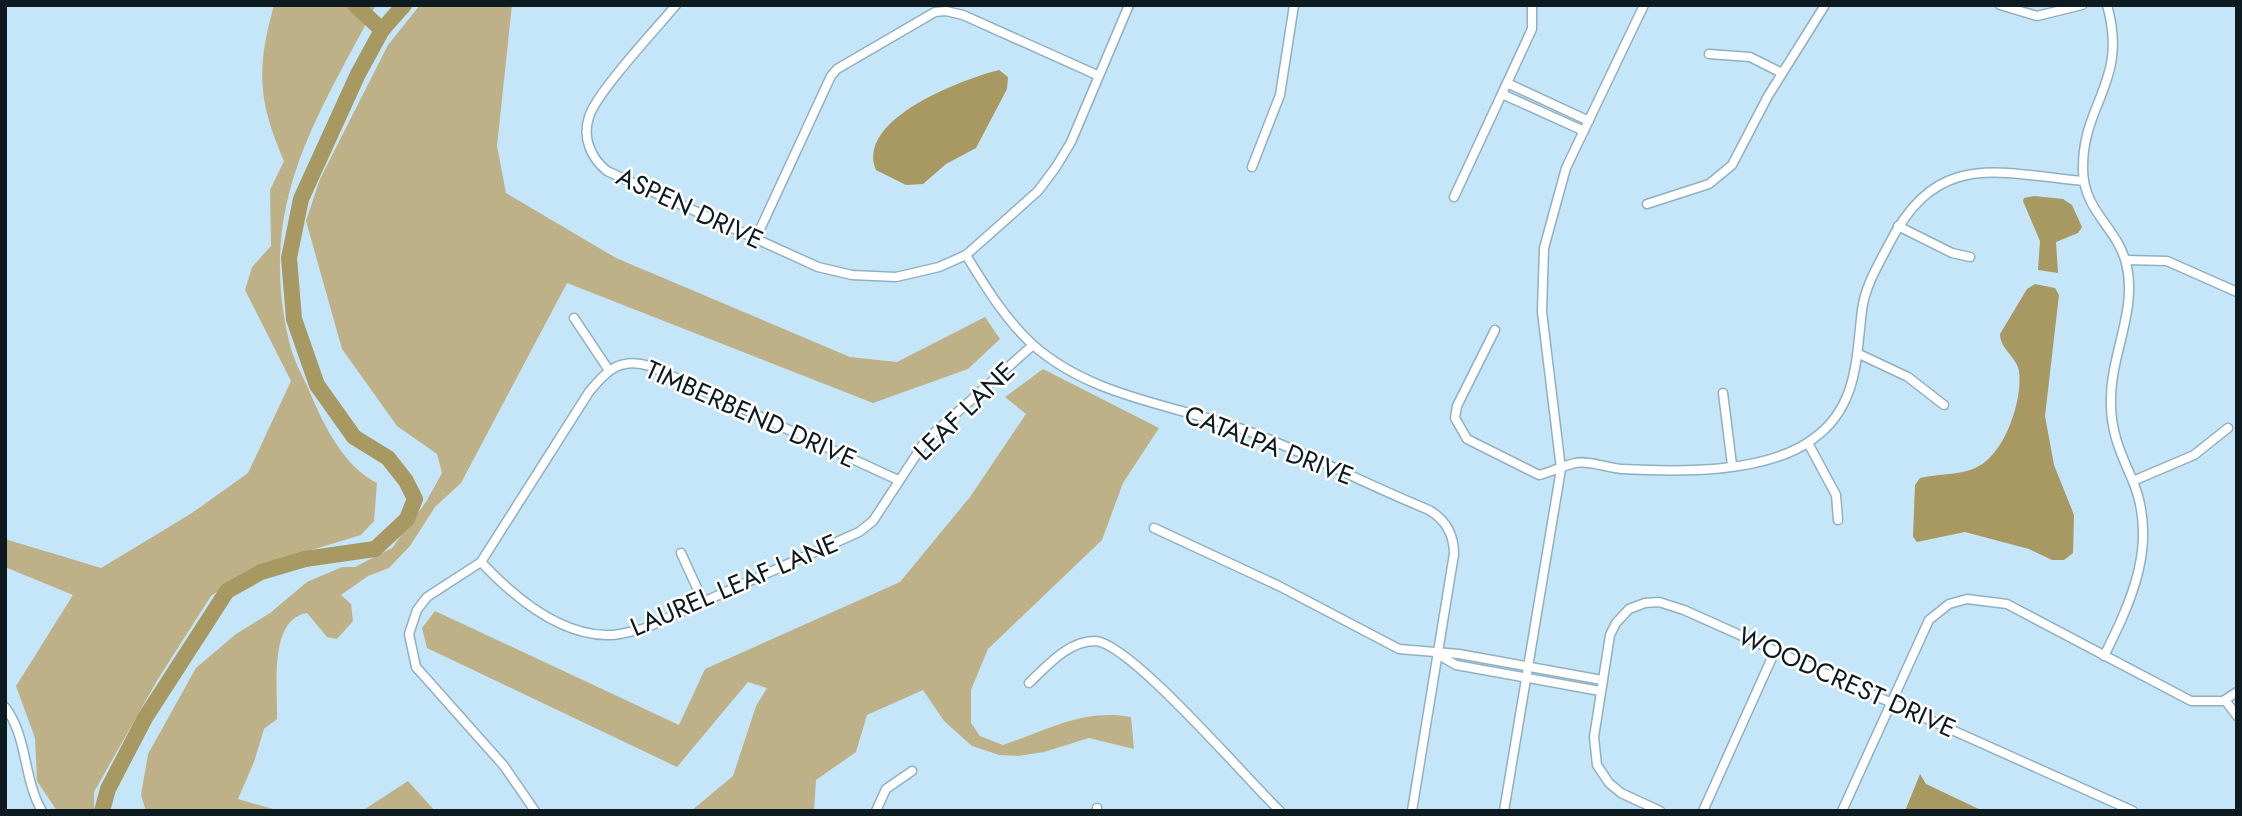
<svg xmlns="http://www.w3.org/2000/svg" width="2242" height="816" viewBox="0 0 2242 816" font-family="Jost,sans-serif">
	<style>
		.green { fill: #beb188 }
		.water { fill: #a89861 }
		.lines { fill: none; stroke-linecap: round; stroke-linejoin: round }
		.river { stroke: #a89861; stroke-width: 16 }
		.minor-casing { stroke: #90b0c1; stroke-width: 11 }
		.minor { stroke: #fff; stroke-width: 8 }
		.labels { text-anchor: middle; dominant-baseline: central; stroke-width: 5; stroke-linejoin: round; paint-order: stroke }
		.street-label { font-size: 26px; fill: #0d1a20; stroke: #fff }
	</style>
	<rect width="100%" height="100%" fill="#c5e6f8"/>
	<g class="green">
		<path d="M274 5H376C315 121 257 204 289 341 293 360 304 378 311 395 325 428 345 467 377 483L374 521 361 535 252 568 211 596 158 679 94 792V811H57L37 781 35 738 16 686 73 595 5 567V539L101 568 192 513 248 473 291 381 245 290 252 267 271 246 270 190 284 161C258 100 256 70 274 5Z"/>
		<path d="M420 5H512L497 146 506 193 616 258 850 357 897 362 985 317 1000 339 968 369 873 403 567 283 461 483 435 507 410 546 389 568 368 576 341 595 351 604 353 621 337 639 327 637 307 613C268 619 278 689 277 719L264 729 254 762 238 799 280 811H146L141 795 148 754 196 668 236 634 270 613 307 582 342 567H355L392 548 426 502 442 473 437 454 397 426 342 349 306 221 320 179 388 45Z"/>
		<path d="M1043 369 1159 428 1123 483 1102 540 988 649 971 690V723L980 736 1003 745C1047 730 1084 708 1131 717L1134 749 1089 738 1044 752 1018 756 999 755 972 746 944 721 923 690 867 715 856 752 816 780 814 811H691L733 776 756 706 767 688 748 682 677 767 427 648 422 628 435 611 679 725 705 669 900 582 970 497 1026 414 1005 397Z"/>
		<path d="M408 781 435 811H362Z"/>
	</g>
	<g class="water">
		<path d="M999 70 1008 77 1007 89 976 148 946 164 923 184 906 185 876 170C855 119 963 79 999 70Z"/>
		<path d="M2034 196 2063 199 2072 205 2082 227 2078 233 2056 242 2058 273 2038 270 2040 241 2023 201 2024 198Z"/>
		<path d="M2035 284 2055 288 2059 295 2045 416 2054 465 2074 515 2073 553 2064 560H2052L2029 549 1965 532 1917 542 1913 537 1915 485 1920 478C1937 474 1957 475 1973 469 2004 458 2023 401 2019 371 2016 356 2000 349 2000 334L2027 289Z"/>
		<path d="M1920 774 1926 784 1983 811H1905Z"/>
	</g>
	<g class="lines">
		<g class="river">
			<path d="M355 5 382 30"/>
			<path d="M102 811 108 789 145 718 227 591 261 572 305 559 375 549 407 519 415 499 406 481 388 458 354 437 317 385 294 319 289 258 301 199 358 74 382 30 404 5"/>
		</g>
		<defs>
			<g id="minor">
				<path d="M676 5C657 28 596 93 589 117 582 138 591 158 607 171L818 267 852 275 896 277 939 267 966 255 1038 191 1056 167 1071 142 1129 5"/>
				<path d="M2000 5 2037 16 2082 5"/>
				<path d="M1709 54 1750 57 1782 73"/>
				<path d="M1507 83 1589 121"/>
				<path d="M1502 94 1584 131"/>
				<path d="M1252 167 1280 95 1294 5"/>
				<path d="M1454 197 1532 29V5"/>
				<path d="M1647 204 1709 184 1732 165 1768 96 1825 5"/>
				<path d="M1898 226 1952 253 1970 257"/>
				<path d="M756 238 831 76 837 69 935 12 946 11 963 15 1097 75"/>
				<path d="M966 255C985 286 1005 319 1032 344 1093 399 1180 405 1253 433 1313 456 1370 486 1429 510 1446 520 1454 534 1454 554L1412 811"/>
				<path d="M2126 260 2167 261 2237 292"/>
				<path d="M574 318 608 369"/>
				<path d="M1495 330 1457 406 1455 418 1467 439 1539 475C1551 472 1563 466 1575 463 1588 460 1608 468 1622 469 1679 472 1766 474 1813 439 1858 407 1856 359 1862 310 1865 287 1877 267 1888 246 1936 151 1993 172 2083 181"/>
				<path d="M1859 354 1908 377 1944 405"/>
				<path d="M1723 393 1732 465"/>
				<path d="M1808 443 1836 495 1838 520"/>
				<path d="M2133 481 2194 455 2228 428"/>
				<path d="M1154 528 1279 586 1399 649 1459 654 1602 680"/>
				<path d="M681 553 703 601"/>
				<path d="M481 562C512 595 557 634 606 635 618 636 631 631 643 629L859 532 873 521 926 440 1033 345"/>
				<path d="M1437 654 1456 665 1600 691"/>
				<path d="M2104 656C2132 600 2159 542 2132 479 2120 452 2110 430 2111 399 2111 353 2138 309 2126 263 2117 227 2083 211 2083 169 2082 103 2129 82 2107 5"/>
				<path d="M1029 683C1047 666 1068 641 1095 641 1130 642 1248 781 1280 811"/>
				<path d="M2225 700 2237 716"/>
				<path d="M5 707C28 737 23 779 42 811"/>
				<path d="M1097 808V811"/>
				<path d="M535 811 504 766 416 667 409 634 417 610 427 597 481 562 589 392C607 370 620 357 650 366L898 480"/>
				<path d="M876 811 886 789 912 771"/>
				<path d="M1504 811 1561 469 1542 312 1544 248 1566 168 1644 5"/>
				<path d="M1660 811 1621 793 1609 783 1597 765 1594 737 1610 635 1616 623 1629 609 1645 603 1659 602 1684 610 2133 811"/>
				<path d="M1703 811 1775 651"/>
				<path d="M1842 811 1929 620 1949 604 1967 599 2007 604 2191 701H2223L2237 692"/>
			</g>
		</defs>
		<use href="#minor" class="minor-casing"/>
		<use href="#minor" class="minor"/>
	</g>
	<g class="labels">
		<g class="street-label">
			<text transform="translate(690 208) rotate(25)">ASPEN DRIVE</text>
			<text transform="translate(964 411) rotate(-44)">LEAF LANE</text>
			<text transform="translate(751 414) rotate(24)">TIMBERBEND DRIVE</text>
			<text transform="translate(1269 445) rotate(21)">CATALPA DRIVE</text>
			<text transform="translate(734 585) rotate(-23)">LAUREL LEAF LANE</text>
			<text transform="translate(1847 682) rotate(24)">WOODCREST DRIVE</text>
		</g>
	</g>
	<rect width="2242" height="816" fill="none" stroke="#0d1a20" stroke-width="14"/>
</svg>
